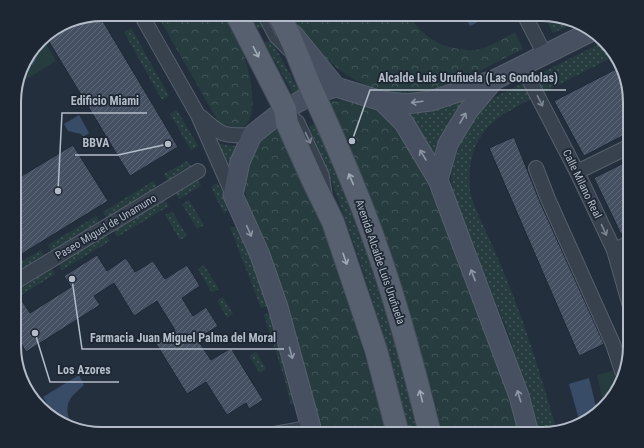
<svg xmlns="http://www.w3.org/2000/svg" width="644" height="448" viewBox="0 0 644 448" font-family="'Roboto Condensed',sans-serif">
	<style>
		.grass { fill: url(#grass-dots) }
		.forest { fill: url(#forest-crowns) }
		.garden { fill: #263c3f }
		.water { fill: #394c67 }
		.building { fill: url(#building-hatch); stroke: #1f2835 }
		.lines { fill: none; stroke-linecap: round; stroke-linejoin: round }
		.lane-casing { stroke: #565f6c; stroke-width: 9 }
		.street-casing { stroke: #565f6c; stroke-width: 16 }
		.secondary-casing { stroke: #565f6c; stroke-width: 21 }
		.primary-casing { stroke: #414a57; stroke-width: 24 }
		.lane { stroke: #38414e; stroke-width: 7 }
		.street { stroke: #38414e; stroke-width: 14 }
		.secondary { stroke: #465061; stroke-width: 19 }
		.primary { stroke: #56606e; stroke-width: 22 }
		.oneway { stroke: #a1aab7 }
		.oneway2 { stroke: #7c8592 }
		.oneway3 { stroke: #8e96a5 }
		.labels { text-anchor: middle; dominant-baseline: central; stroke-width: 3.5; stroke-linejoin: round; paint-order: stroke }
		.street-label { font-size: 11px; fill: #b4bcc9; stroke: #1d2633 }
		.rim { fill: none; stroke: #b4bcc9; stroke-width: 2 }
		.leader { fill: none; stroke: #b4bcc9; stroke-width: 1.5 }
		.callout-dot { fill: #b4bcc9; stroke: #1d2633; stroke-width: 1.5 }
		.callout-label { font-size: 12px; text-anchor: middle; font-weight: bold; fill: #b4bcc9; stroke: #1d2633; stroke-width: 3.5; stroke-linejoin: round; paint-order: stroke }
	</style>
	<defs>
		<pattern id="grass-dots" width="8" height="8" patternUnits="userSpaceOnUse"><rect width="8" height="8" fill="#263c3f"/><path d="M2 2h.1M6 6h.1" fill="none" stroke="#435659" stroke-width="1.8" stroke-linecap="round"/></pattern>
		<pattern id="forest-crowns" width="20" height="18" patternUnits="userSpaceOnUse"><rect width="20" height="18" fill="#263c3f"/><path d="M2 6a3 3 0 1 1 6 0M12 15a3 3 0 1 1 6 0" fill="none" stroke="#435659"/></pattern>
		<pattern id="building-hatch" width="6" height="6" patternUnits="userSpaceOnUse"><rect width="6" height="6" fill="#455162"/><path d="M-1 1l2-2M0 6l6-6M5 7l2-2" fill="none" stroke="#5d6877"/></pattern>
	</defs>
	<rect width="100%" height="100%" fill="#242f3e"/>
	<g class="grass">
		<path d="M550 15 573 24 553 33 545 18Z"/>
		<path d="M251 17H258L263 27 258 29Z"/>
		<path d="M131 28 169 96 162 100 124 32Z"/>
		<path d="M271 40 300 92 294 95 265 43Z"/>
		<path d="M603 42 615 56 544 92 539 80V75L541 73Z"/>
		<path d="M521 84 527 86 533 98C504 114 482 122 472 157 469 167 469 180 470 190 472 203 479 216 484 227 492 245 500 263 507 280 527 329 542 380 557 431L539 434 520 371 508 333 452 193 451 173 454 155 459 139 480 109 495 97Z"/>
		<path d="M476 91 451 119 440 144 435 164 406 111Z"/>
		<path d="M177 110 198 146 191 150 170 114Z"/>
		<path d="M315 124C336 173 357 223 373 274 391 327 405 380 419 434H410C383 329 352 226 309 127Z"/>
		<path d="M218 143 225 145 235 146 237 148 230 167 227 166Z"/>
		<path d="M187 161 192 167 168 181 164 174Z"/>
		<path d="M197 179 201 186 179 199 175 192Z"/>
		<path d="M153 181 158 188 107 219 103 212Z"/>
		<path d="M217 183C222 192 233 206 224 214L211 187Z"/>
		<path d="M164 199 169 206 117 237 113 229Z"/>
		<path d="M189 200 204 225 197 229 182 204Z"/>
		<path d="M172 211 187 236 180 240 165 215Z"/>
		<path d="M96 216 100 223 52 252 48 245Z"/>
		<path d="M230 227H236L239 230 269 305 261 308Z"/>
		<path d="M106 234 110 241 62 270 58 263Z"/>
		<path d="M41 250 45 256 15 274V265Z"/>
		<path d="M204 265 219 289 212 293 198 269Z"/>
		<path d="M51 267 55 274 15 299V289Z"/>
		<path d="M223 297 233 314 227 318 217 300Z"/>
		<path d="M271 312 298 403 291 405 284 377 264 315Z"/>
		<path d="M256 352 266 369 260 373 249 356Z"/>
	</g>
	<g class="forest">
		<path d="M410 16C421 35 440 48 462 49 466 50 471 51 475 50 489 48 502 39 515 32L523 49C505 58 487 67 469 77 460 81 451 87 442 90 429 95 416 95 403 94 348 89 322 56 289 17Z"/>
		<path d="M226 17C231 27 237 37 241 47 248 64 263 119 241 128 234 132 225 128 219 123L159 18Z"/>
		<path d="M352 100 376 107 398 126 418 164 464 266 506 374 521 434H441L437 409 390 251 330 101Z"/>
		<path d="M278 123 310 193 338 267 382 415 386 434H319L247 207 245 185 246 172 257 143Z"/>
	</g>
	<g class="garden">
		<path d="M43 38 56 61 17 85 26 58Z"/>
		<path d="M615 370C619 386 617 395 604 406L597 375Z"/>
	</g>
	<g class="water">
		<path d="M464 15H492L470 26Z"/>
		<path d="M33 49 37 57 33 65 25 62 26 58Z"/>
		<path d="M79 115 89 133 83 137 81 134 68 131 64 124Z"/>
		<path d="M79 375 84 385C72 396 64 401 69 419L64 422 57 419 43 397Z"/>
		<path d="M589 378 597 411 584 422 580 423 569 384Z"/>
	</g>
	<g class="building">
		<path d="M101 18 178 147 130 176 45 35 74 19Z"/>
		<path d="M622 66 630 97V132L584 156 554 101Z"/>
		<path d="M514 137 540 202 604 344 579 356 489 148Z"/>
		<path d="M73 145 108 201 15 258V180Z"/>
		<path d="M630 160V229L621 234 594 178Z"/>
		<path d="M97 255 107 271 126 258 135 272 153 261 165 279 187 265 200 286 182 298 193 316 206 307 218 326 197 339 211 360 231 348 263 400 249 409 246 403 227 415 206 382 187 394 155 342 175 330 157 301 134 316 114 283 94 296 100 305 26 352 15 333V305L22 301 30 313 71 287 64 276Z"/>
	</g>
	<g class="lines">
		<defs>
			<g id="lane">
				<path d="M262 17 273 38 288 53"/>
				<path d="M290 112 300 120 325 174 328 193"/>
				<path d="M254 434 310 424"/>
			</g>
			<g id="street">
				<path d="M524 14 545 55"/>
				<path d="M143 18 198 115 233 195"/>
				<path d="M522 66 577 172 614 250 630 306"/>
				<path d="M201 117C222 136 223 136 252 135"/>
				<path d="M536 168 548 199 613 344 622 371"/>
				<path d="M577 172 630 146"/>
				<path d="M614 250 630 243"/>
				<path d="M15 282 198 171"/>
			</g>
			<g id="secondary">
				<path d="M293 34 336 87"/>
				<path d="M382 101 404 123 438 180 519 396 529 434"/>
				<path d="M438 180 448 144 468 111 494 80"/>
				<path d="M312 434 310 424 278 307 260 255 233 195 240 162 252 135 285 109 314 94 336 87 382 101 406 104 431 101 494 80 592 31"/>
			</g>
			<g id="primary">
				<path d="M238 17 285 109 287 123 313 181 333 222 376 350 398 434"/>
				<path d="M280 17C292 38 300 63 310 86 335 140 359 195 378 251 399 311 415 372 430 434"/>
			</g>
		</defs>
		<use href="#lane" class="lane-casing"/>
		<use href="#street" class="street-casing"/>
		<use href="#secondary" class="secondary-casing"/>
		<use href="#primary" class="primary-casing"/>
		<use href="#lane" class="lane"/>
		<use href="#street" class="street"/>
		<use href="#secondary" class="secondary"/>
		<use href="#primary" class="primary"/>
	</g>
	<defs><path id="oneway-shaft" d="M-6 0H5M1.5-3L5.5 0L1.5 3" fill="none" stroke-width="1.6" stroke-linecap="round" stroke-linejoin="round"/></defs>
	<g class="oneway">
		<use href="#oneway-shaft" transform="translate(256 52) rotate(63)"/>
		<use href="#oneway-shaft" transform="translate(351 179) rotate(-113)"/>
		<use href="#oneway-shaft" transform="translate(345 259) rotate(71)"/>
		<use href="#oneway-shaft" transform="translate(421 396) rotate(-104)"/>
	</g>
	<g class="oneway2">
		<use href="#oneway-shaft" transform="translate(540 101) rotate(63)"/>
		<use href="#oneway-shaft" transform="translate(308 138) rotate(65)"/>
		<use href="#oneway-shaft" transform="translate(604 230) rotate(65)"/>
	</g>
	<g class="oneway3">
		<use href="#oneway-shaft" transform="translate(417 102) rotate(173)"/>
		<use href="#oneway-shaft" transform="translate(463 118) rotate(-60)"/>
		<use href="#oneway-shaft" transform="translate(423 155) rotate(-121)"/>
		<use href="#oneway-shaft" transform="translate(249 231) rotate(66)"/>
		<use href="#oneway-shaft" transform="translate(473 275) rotate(-111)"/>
		<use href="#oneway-shaft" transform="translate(291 353) rotate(75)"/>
		<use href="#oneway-shaft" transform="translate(519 396) rotate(-107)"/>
	</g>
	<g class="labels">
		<g class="street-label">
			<text transform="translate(582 184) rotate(64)">Calle Milano Real</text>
			<text transform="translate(106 227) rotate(-31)">Paseo Miguel de Unamuno</text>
			<text transform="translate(380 262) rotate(71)">Avenida Alcalde Luis Uruñuela</text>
		</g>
	</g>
	<path d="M0 0H644V448H0ZM102 21H542A81 81 0 0 1 623 102V346A81 81 0 0 1 542 427H102A81 81 0 0 1 21 346V102A81 81 0 0 1 102 21Z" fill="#1d2633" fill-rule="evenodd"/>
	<path class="rim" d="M102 21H542A81 81 0 0 1 623 102V346A81 81 0 0 1 542 427H102A81 81 0 0 1 21 346V102A81 81 0 0 1 102 21Z"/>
	<path class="leader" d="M352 141L370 90H566M58 191L62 113H147M168 144L118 155H75M72 279L82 349H284M35 333L50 382H119"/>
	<g class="callout-dot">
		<circle cx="352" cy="141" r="4"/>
		<circle cx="58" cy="191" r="4"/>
		<circle cx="168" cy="144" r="4"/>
		<circle cx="72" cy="279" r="4"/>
		<circle cx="35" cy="333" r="4"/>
	</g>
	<g class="callout-label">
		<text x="468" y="82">Alcalde Luis Uruñuela (Las Gondolas)</text>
		<text x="105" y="105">Edificio Miami</text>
		<text x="96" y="147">BBVA</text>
		<text x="183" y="342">Farmacia Juan Miguel Palma del Moral</text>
		<text x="84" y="374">Los Azores</text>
	</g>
</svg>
